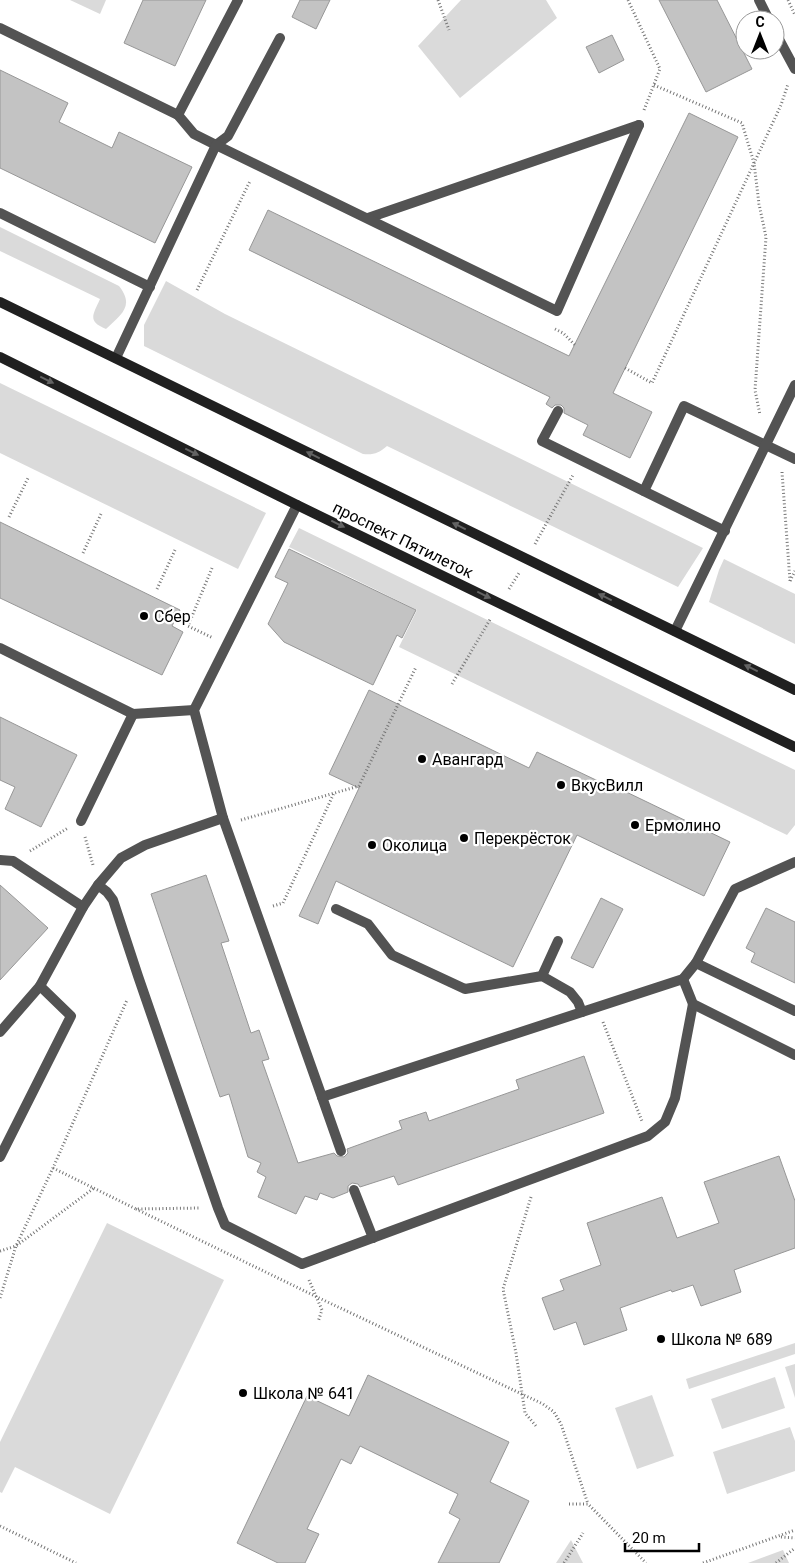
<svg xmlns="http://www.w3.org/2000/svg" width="795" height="1563" viewBox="0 0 795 1563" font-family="Roboto,sans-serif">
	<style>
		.green { fill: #dadada }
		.building { fill: #c3c3c3; stroke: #979797 }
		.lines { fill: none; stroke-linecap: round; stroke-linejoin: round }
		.path { stroke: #757575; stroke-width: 3; stroke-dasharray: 1 2.5; stroke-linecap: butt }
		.lane { stroke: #535353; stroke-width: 10 }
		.secondary { stroke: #202020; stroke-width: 10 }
		.oneway { fill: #636363 }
		.poi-dot { fill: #000; stroke: #fff; stroke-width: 2 }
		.labels { text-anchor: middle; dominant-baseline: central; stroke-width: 4.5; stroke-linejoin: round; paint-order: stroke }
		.street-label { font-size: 16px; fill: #000; stroke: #fff }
		.poi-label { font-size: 16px; fill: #000; stroke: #fff; text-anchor: start }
	</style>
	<rect width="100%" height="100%" fill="#fff"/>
	<g class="green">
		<path d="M70 0H106L100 14Z"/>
		<path d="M461 0H546L557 18 460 98 418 46Z"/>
		<path d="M0 227 119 286C135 306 121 315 106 329 87 321 93 315 100 299L0 251Z"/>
		<path d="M166 281 225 314 703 548 678 587 387 446C379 453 374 455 363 454L144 346V325Z"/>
		<path d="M0 383 266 513 238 569 0 453Z"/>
		<path d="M299 528 795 770V825L787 835 399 647 417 610 289 547Z"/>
		<path d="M724 559 795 594V644L709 602 719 570Z"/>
		<path d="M107 1223 224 1280 110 1514 15 1467 2 1493 0 1492V1442Z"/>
		<path d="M795 1343V1354L689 1389 686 1379Z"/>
		<path d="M795 1364V1398L785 1367Z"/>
		<path d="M775 1377 785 1408 722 1429 711 1399Z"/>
		<path d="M652 1395 674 1456 637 1469 615 1408Z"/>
		<path d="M790 1427 795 1441V1471L727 1494 713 1452Z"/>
		<path d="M571 1540 583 1563H556Z"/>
		<path d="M783 1550 789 1563H748Z"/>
	</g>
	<g class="building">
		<path d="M143 0H206L175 66 124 43Z"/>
		<path d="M300 0H330L316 29 292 17Z"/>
		<path d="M659 0H717L752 69 706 92Z"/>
		<path d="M612 35 624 60 599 73 586 47Z"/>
		<path d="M0 70 68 103 59 122 112 148 119 132 192 167 155 243 0 168Z"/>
		<path d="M689 113 738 137 613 393 652 412 630 458 583 435 588 425 564 413V408L561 405H555L552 408 546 404 550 397 249 250 268 210 569 356Z"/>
		<path d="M0 522 180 610 172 626 183 632 162 675 0 598Z"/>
		<path d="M289 549 416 610 402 638 397 635 373 685 284 642 268 624 288 583 275 577Z"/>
		<path d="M369 690 529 768 537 752 617 790 618 788 730 842 704 896 577 835 513 967 336 881 318 924 299 916 359 788 329 774Z"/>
		<path d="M0 717 77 755 41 827 5 809 15 787 0 780Z"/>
		<path d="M206 875 229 941 221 943 251 1033 259 1030 269 1059 262 1061 298 1163 334 1153 337 1156 344 1157 348 1153 347 1149 402 1129 399 1121 426 1112 429 1121 519 1089 516 1080 584 1056 604 1113 398 1185 394 1176 360 1187 358 1184 352 1183 348 1186V1192L333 1198 320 1193 317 1200 305 1196 296 1214 258 1197 266 1177 257 1172 261 1163 248 1157 229 1094 220 1097 151 894Z"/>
		<path d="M0 885 48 928 0 980Z"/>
		<path d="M601 898 623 909 593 968 571 958Z"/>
		<path d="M766 908 795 922V983L751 962 755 953 746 948Z"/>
		<path d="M779 1156 795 1201V1248L734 1270 741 1292 701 1306 693 1285 672 1292 671 1290 620 1308 627 1330 584 1345 576 1322 554 1330 542 1298 564 1290 560 1280 601 1265 587 1223 662 1197 677 1238 719 1223 704 1182Z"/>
		<path d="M368 1375 509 1442 490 1482 529 1501 499 1563H438L460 1519 449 1513 458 1494 360 1446 351 1464 341 1459 307 1529 319 1534 305 1563H278L237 1543 307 1396 349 1416Z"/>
	</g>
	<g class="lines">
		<g class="path">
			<path d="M438 0 449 30"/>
			<path d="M628 0 660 69 644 110"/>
			<path d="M788 0 795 15"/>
			<path d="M654 85 742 123 754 163 759 204 766 237 755 390 760 415"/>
			<path d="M197 290 250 181"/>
			<path d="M555 329 563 333 575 345"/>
			<path d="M625 368 652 383 781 105 788 84"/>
			<path d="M782 472 790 581"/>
			<path d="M9 517 28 478"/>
			<path d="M535 544 573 475"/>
			<path d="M83 553 101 514"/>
			<path d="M212 568 188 626 213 638"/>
			<path d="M790 581 795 571"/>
			<path d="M157 589 175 550"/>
			<path d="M509 589 519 573"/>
			<path d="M452 684 491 618"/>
			<path d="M241 820 359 786 416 667"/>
			<path d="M85 837 93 865"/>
			<path d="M30 851 68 828"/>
			<path d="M273 906 283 903 334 793"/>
			<path d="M603 1022 642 1121"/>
			<path d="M53 1168 136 1209 200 1208"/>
			<path d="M531 1197 503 1289 516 1353 525 1413 536 1426"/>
			<path d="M136 1209 317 1297 543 1404 554 1412 561 1424 588 1504"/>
			<path d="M0 1251 16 1246 94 1188"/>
			<path d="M309 1280 322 1310 318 1322"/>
			<path d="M0 1298 16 1246 53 1168 127 1000"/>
			<path d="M569 1504H588L646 1563"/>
			<path d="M0 1526 76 1563"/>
			<path d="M781 1537 795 1538"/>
			<path d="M564 1563 583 1533"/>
			<path d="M703 1563 795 1530"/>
			<path d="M776 1563 795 1548"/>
		</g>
		<g class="lane">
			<path d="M759 0 769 20"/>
			<path d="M0 28 178 115 194 134 216 145 228 136 280 38"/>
			<path d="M775 32 795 69"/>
			<path d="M178 115 238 0"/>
			<path d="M0 213 150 287"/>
			<path d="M368 218 639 125"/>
			<path d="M116 358 216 145 557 311 639 125"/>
			<path d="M558 411 542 441 725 531"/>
			<path d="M644 491 684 406 795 459"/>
			<path d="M297 505 194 710 223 818 322 1097 683 979 696 963 735 889 795 862"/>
			<path d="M675 631 795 385"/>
			<path d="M0 648 133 714 194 710"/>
			<path d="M81 821 133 714"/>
			<path d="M0 860 13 861 83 907"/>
			<path d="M98 885 107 892 113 900 138 976 218 1208 225 1225 302 1264 648 1136 665 1122 675 1098 693 1004"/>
			<path d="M336 909 368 924 392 955 465 989 542 976 570 992 578 1002 582 1012"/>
			<path d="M696 963 795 1011"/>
			<path d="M542 976 558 941"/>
			<path d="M683 979 693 1004 795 1055"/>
			<path d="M0 1032 40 986 83 907 98 885 121 858 145 845 223 818"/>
			<path d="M322 1097 341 1151"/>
			<path d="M0 1157 71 1016 40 986"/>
			<path d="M354 1190 373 1238"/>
		</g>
		<g class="secondary">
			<path d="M0 302 795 690"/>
			<path d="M0 357 297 505 795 747"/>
		</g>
	</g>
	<defs><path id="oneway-solid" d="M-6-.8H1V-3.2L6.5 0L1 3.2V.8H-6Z" transform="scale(1.25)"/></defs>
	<g class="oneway">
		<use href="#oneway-solid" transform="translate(47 380) rotate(26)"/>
		<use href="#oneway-solid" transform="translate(192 452) rotate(26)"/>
		<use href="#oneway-solid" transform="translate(313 455) rotate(-154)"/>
		<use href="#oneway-solid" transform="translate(338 524) rotate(26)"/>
		<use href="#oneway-solid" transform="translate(459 526) rotate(-154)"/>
		<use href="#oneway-solid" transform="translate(484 595) rotate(26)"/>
		<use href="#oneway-solid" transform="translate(605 597) rotate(-154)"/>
		<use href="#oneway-solid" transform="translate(751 668) rotate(-154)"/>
	</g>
	<g class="poi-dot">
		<circle cx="144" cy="616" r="5"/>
		<circle cx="422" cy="759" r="5"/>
		<circle cx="561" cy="785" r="5"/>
		<circle cx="635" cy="825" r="5"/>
		<circle cx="464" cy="838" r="5"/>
		<circle cx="372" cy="845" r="5"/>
		<circle cx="661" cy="1339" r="5"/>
		<circle cx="243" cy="1393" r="5"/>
	</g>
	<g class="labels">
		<g class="street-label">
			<text transform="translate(403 540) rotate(26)">проспект Пятилеток</text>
		</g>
		<g class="poi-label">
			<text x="154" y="616">Сбер</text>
			<text x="432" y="759">Авангард</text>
			<text x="571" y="785">ВкусВилл</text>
			<text x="645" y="825">Ермолино</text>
			<text x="474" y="838">Перекрёсток</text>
			<text x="382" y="845">Околица</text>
			<text x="671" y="1339">Школа № 689</text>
			<text x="253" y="1393">Школа № 641</text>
		</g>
	</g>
	<g transform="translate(760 35)"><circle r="24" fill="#ffffff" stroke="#999999"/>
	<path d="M0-4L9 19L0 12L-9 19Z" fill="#000000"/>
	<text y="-8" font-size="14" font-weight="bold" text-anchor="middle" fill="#000000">С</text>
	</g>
	<path d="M625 1543v8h74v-8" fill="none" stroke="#000000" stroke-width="2.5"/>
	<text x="632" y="1543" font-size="15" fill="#000000" stroke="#ffffff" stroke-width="4" paint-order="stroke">20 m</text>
</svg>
